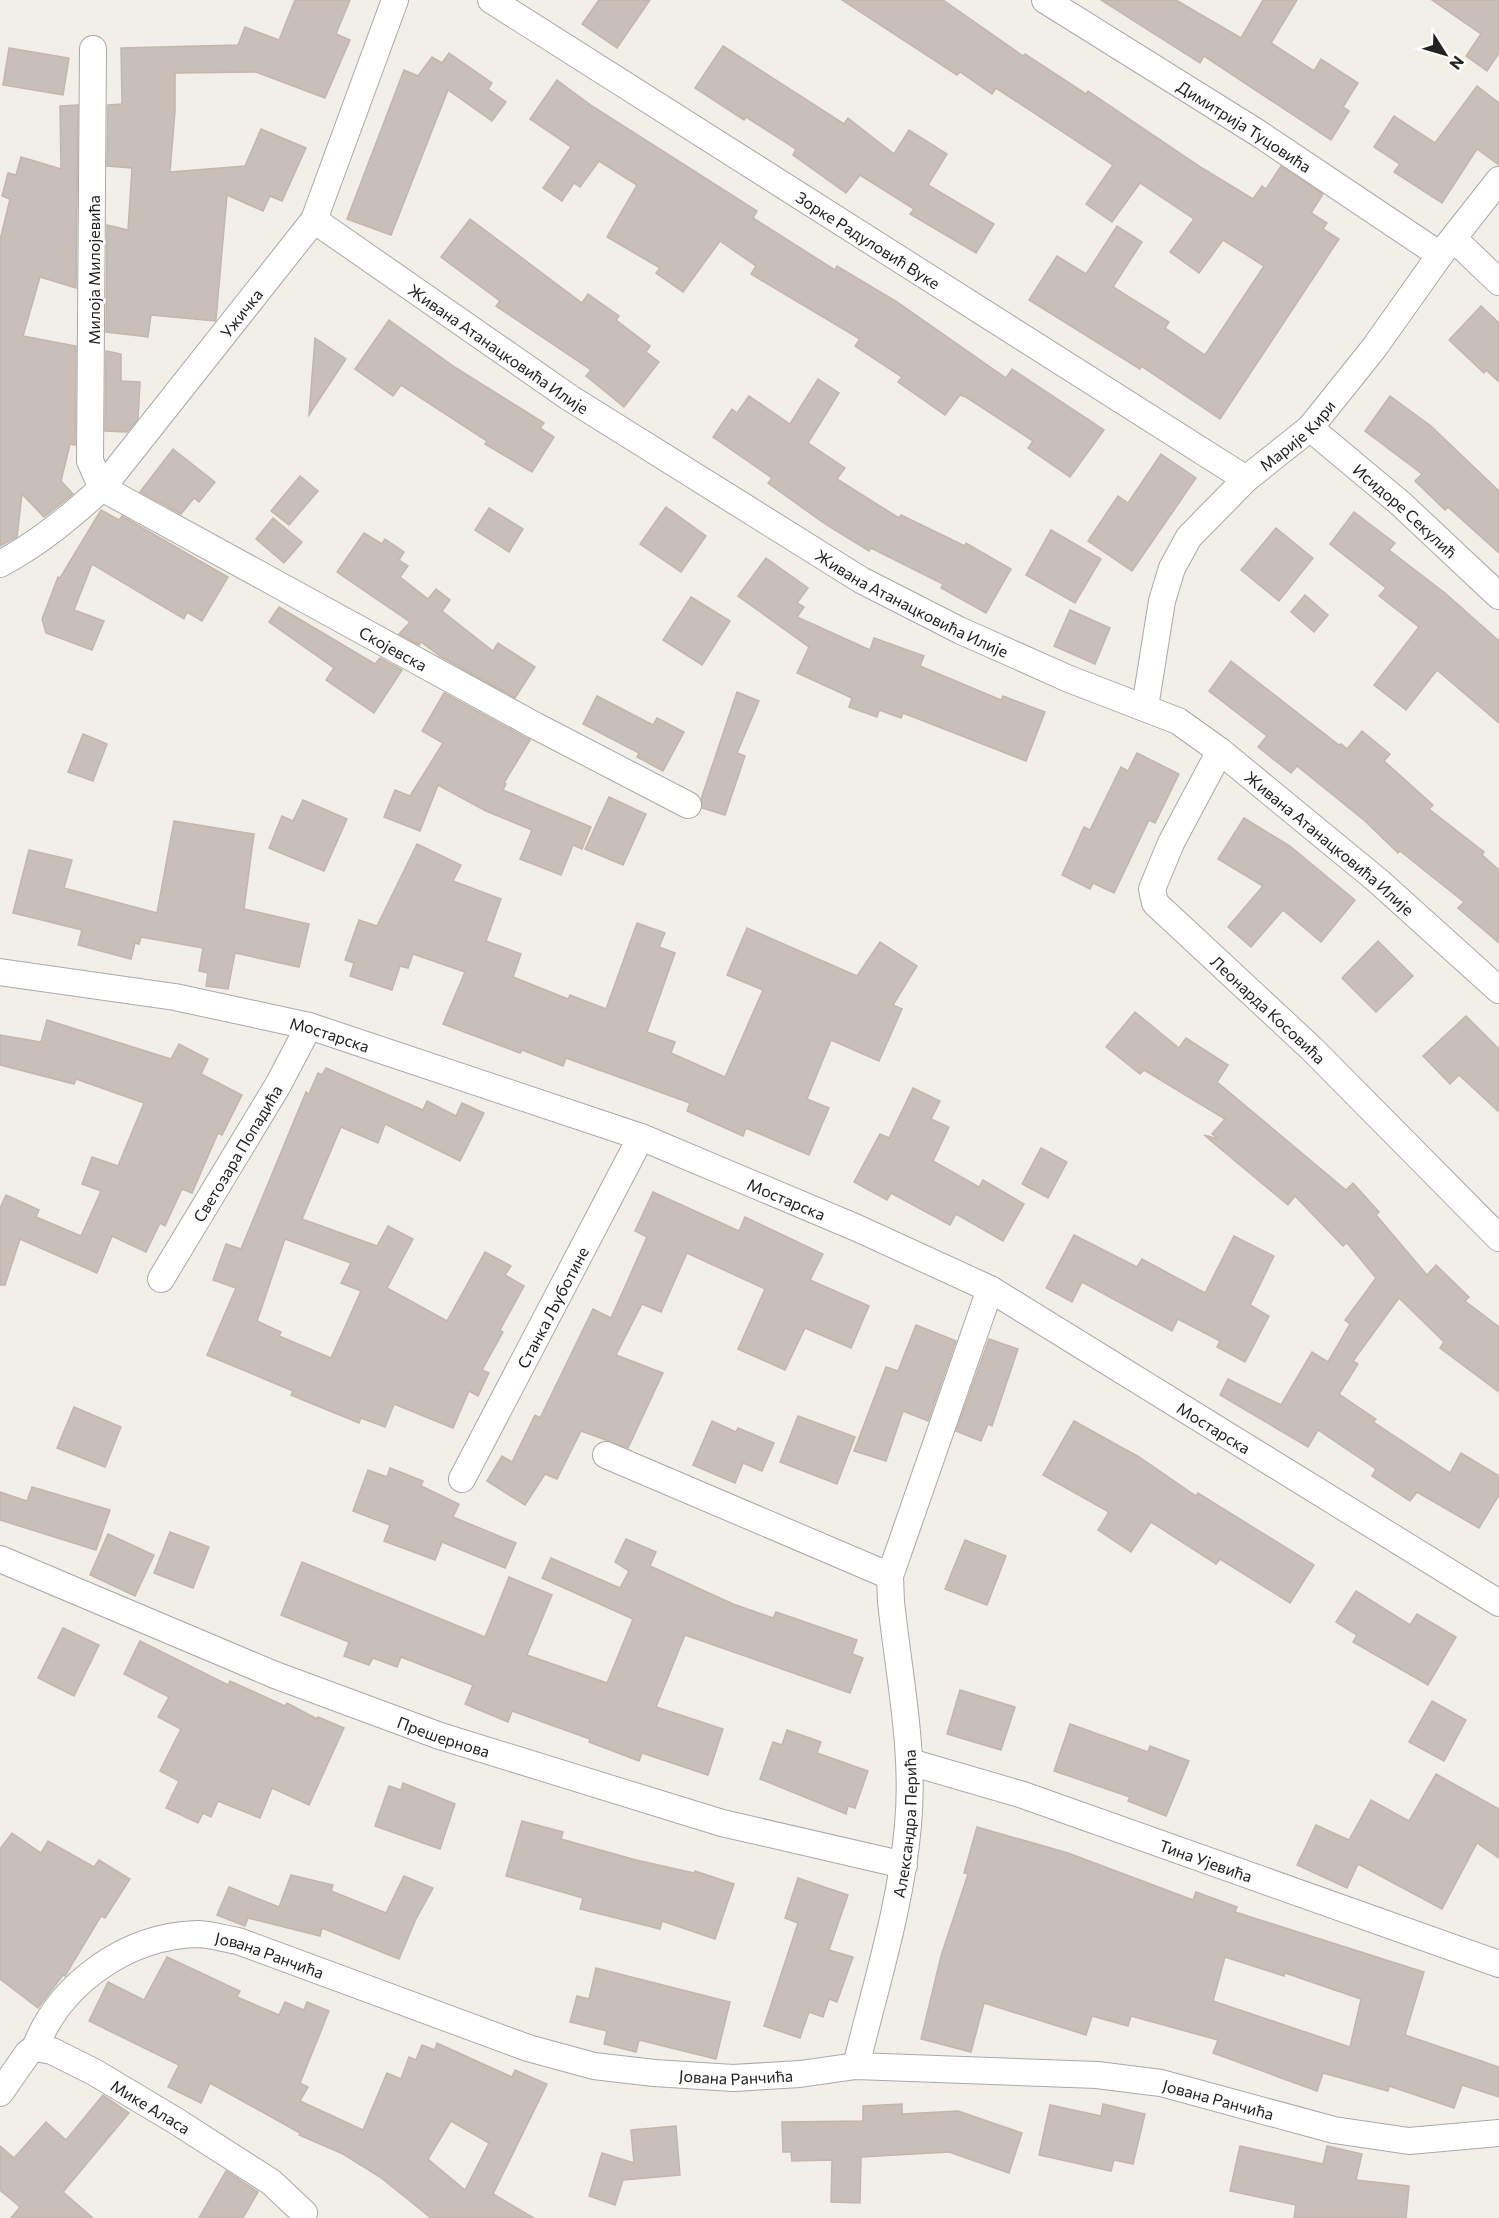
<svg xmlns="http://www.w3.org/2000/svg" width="1499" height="2218" viewBox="0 0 1499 2218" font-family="Commissioner,sans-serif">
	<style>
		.building { fill: #c7bfb8; stroke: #c4b6ab; stroke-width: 1.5; fill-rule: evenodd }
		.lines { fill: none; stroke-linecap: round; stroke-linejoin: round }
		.street-casing { stroke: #a9a9a9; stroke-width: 28 }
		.street { stroke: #fff; stroke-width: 26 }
		.labels { text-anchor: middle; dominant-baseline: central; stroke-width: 5; stroke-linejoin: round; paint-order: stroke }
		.street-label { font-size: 16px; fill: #222; stroke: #fff }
	</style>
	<rect width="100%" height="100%" fill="#f2efe9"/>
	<g class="building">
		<path d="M295 0H350L336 34 350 40 325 98 256 72 175 73V111L170 172 245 166 261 129 306 148 282 201 270 196 263 211 227 195 216 319 215 321 151 315 148 337 106 332 107 225 128 230 132 168 107 166 108 105 122 104 121 48 238 45 245 27 279 40Z"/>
		<path d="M599 0H650L617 48 582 24Z"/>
		<path d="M842 0H943L1023 56 1025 54 1086 94 1088 91 1202 168 1253 199 1262 186 1266 189 1281 166 1323 194 1311 213 1327 223 1323 229 1339 239 1220 419 1141 366 1140 369 1029 300 1057 256 1086 274 1117 226 1142 242 1113 287 1169 322 1165 328 1205 355 1264 266 1223 240 1199 273 1170 252 1194 219 1140 183 1112 222 1086 204 1113 165 996 88 992 94 960 72 957 75Z"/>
		<path d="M1101 0H1176L1241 38 1263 0H1297L1271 43 1314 71 1321 59 1358 83 1343 107 1349 111 1331 140 1204 56 1200 63Z"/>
		<path d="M1432 0H1499V53L1487 71 1466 56 1481 34Z"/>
		<path d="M723 46 844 124 848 118 894 154 909 130 947 154 928 185 994 224 976 253 910 214 914 209 860 175 846 193 793 155 796 149 746 117 744 120 695 88Z"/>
		<path d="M9 48 69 58 63 95 3 85Z"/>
		<path d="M449 53 492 83 488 89 506 102 492 121 448 90 391 235 347 219 404 70 418 76 432 57 442 63Z"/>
		<path d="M557 80 592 106 757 211 753 218 835 270 837 266 897 302 1006 378 1012 369 1104 430 1070 477 1028 448 1033 441 966 397 960 395 945 415 898 382 902 377 855 346 860 339 751 274 756 266 720 241 683 292 656 273 660 268 607 237 637 185 599 161 580 187 574 183 562 201 543 188 571 147 530 119Z"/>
		<path d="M1477 86 1499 103V165L1477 149 1442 203 1394 172 1400 164 1374 147 1394 116 1435 143Z"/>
		<path d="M78 105 76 288 40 277 23 336 76 346 75 445 70 444 61 481 73 494 44 517 22 494 17 537 0 546V240L10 199 2 196 8 173 16 175 21 157 61 169 60 106Z"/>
		<path d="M470 219 582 303 588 294 619 316 616 320 650 346 646 352 659 362 624 407 586 376 591 370 496 306 500 301 441 257Z"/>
		<path d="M1481 306 1499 323V382L1486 370 1484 373 1449 340Z"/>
		<path d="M389 320 456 368 544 423 540 428 554 437 532 472 485 444 487 441 401 385 393 396 355 369Z"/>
		<path d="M315 338 346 359 309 415Z"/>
		<path d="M106 351 121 354V381L140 382 138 419 127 432 105 431Z"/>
		<path d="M818 379 839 393 808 443 845 468 837 479 899 518 901 515 965 546 966 543 1011 569 986 613 941 588 943 584 871 548 869 551 825 524 768 483 772 478 713 437 732 409 737 413 749 396 790 424Z"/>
		<path d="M1390 396 1431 426 1499 491V553L1448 507 1445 510 1415 481 1422 474 1365 431Z"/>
		<path d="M173 449 215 482 199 502 194 498 181 514 140 492Z"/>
		<path d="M1161 454 1196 478 1132 571 1088 541 1118 496 1128 503Z"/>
		<path d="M300 476 318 491 289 525 271 511Z"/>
		<path d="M666 507 706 536 681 572 640 544Z"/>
		<path d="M489 508 523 529 509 552 475 530Z"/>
		<path d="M101 510 119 520 122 516 228 577 202 621 187 612 184 619 92 564 74 610 104 621 92 650 46 633 42 619 58 577 60 578Z"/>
		<path d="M1354 512 1395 543 1389 550 1445 593 1499 641V723L1437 670 1406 710 1374 685 1419 627 1379 596 1386 588 1330 544Z"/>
		<path d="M273 518 302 542 284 563 256 539Z"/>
		<path d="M1276 528 1313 558 1279 601 1241 570Z"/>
		<path d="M1051 530 1101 559 1075 603 1026 575Z"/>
		<path d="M364 533 382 544 385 539 404 552 399 560 408 566 400 577 428 599 436 589 450 600 442 611 493 651 498 643 535 667 515 698 440 656 421 642 419 645 399 634 410 622 337 572Z"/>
		<path d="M766 558 808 588 797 603 804 607 797 617 870 650 874 638 924 656 920 666 1001 700 1003 696 1045 712 1026 761 903 713 901 718 879 710 877 717 849 707 852 698 797 673 809 647 738 596Z"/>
		<path d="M1305 595 1328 615 1314 632 1291 612Z"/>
		<path d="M691 597 730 621 702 665 663 640Z"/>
		<path d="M279 607 375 664 380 658 402 670 374 713 326 680 334 668 269 622Z"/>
		<path d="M1070 610 1110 628 1095 664 1054 646Z"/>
		<path d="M1231 661 1339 745 1341 744 1347 749 1362 731 1390 754 1384 761 1433 805 1429 809 1484 852 1482 855 1499 870V943L1458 908 1464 902 1400 851 1398 853 1365 821 1297 766 1291 773 1258 747 1267 736 1209 691Z"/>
		<path d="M737 692 759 701 737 753 745 756 725 815 702 808 701 799Z"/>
		<path d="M444 693 530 740 504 783 506 784 503 790 591 827 582 849 573 845 561 875 520 859 532 830 486 811 438 785 420 831 384 817 395 790 410 796 443 743 422 731Z"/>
		<path d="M597 696 653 725 657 718 684 732 663 771 637 757 639 753 583 724Z"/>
		<path d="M83 734 107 744 93 781 68 772Z"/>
		<path d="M1137 753 1179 774 1155 823 1149 820 1114 893 1093 883 1090 889 1062 875 1084 827 1090 830 1121 767 1128 771Z"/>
		<path d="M609 797 646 814 623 865 585 849Z"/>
		<path d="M303 800 347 819 324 871 269 848 282 816 293 821Z"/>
		<path d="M1244 818 1290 846 1355 900 1321 942 1283 910 1251 947 1228 927 1263 886 1218 859Z"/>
		<path d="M174 821 254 834 244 909 309 924 299 967 235 953 228 989 206 986 208 973 199 971 203 948 141 937 139 944 135 943 131 959 78 945 82 930 13 913 29 850 72 860 64 888 157 913Z"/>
		<path d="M417 844 461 865 453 881 501 899 486 941 521 954 513 977 568 999 570 995 606 1009 637 923 665 933 659 947 675 953 647 1032 675 1042 671 1053 725 1077 763 990 727 975 747 928 857 976 880 942 917 966 893 1005 902 1009 879 1061 831 1040 807 1099 829 1108 809 1155 746 1128 743 1136 687 1111 690 1103 566 1058 563 1066 522 1050 520 1053 443 1024 465 972 413 954 408 968 400 966 392 990 350 976 354 963 345 960 359 920 377 926Z"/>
		<path d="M1378 941 1413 976 1376 1012 1342 978Z"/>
		<path d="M1135 1012 1179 1048 1186 1038 1228 1065 1217 1082 1346 1190 1353 1183 1379 1212 1376 1215 1427 1275 1436 1265 1469 1297 1465 1301 1499 1327V1392L1440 1348 1444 1342 1399 1298 1353 1361 1358 1364 1339 1394 1376 1419 1373 1422 1450 1473 1461 1453 1499 1476V1495L1479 1528 1417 1492 1410 1501 1372 1476 1376 1469 1318 1430 1308 1447 1220 1395 1228 1379 1281 1405 1312 1352 1328 1362 1350 1324 1345 1320 1376 1278 1347 1243 1343 1246 1295 1196 1288 1205 1204 1135 1218 1139 1212 1134 1225 1119 1144 1070 1140 1074 1106 1047Z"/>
		<path d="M1466 1016 1499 1049V1112L1459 1075 1450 1084 1423 1056Z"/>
		<path d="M47 1020 171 1059 179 1044 208 1059 201 1074 242 1095 222 1135 218 1133 192 1193 182 1189 165 1226 160 1223 146 1252 112 1236 97 1273 20 1239 5 1285H0V1208L6 1195 39 1210 36 1217 81 1236 101 1191 82 1184 92 1157 118 1166 144 1103 76 1079 74 1084 0 1065V1035L41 1042Z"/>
		<path d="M326 1068 423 1110 427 1101 456 1116 462 1103 484 1113 460 1161 385 1124 378 1143 341 1127 302 1219 377 1246 388 1226 413 1239 387 1288 447 1321 485 1252 511 1266 505 1275 524 1286 500 1330 503 1332 482 1370 489 1373 478 1396 469 1391 453 1428 394 1404 385 1427 361 1418 359 1423 291 1395 293 1391 207 1355 236 1288 213 1280 226 1244 241 1249 306 1092 309 1094 318 1073 322 1075ZM285 1239 351 1263 341 1283 361 1291 331 1358 279 1336 281 1332 257 1321Z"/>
		<path d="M913 1088 940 1101 931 1119 949 1127 933 1161 979 1187 983 1180 1024 1204 1003 1241 956 1214 950 1225 891 1193 887 1200 854 1182 880 1134 889 1138Z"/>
		<path d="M1041 1148 1067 1162 1048 1198 1022 1184Z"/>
		<path d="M653 1192 739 1231 745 1217 823 1254 810 1280 869 1306 851 1348 805 1328 785 1370 738 1349 765 1289 687 1253 661 1312 642 1304 616 1355 663 1373 628 1448 581 1431 557 1479 545 1474 525 1505 487 1481 502 1456 512 1462 535 1415 540 1418 593 1309 611 1318 647 1237 635 1231Z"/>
		<path d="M1074 1235 1137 1267 1142 1259 1205 1293 1234 1236 1274 1256 1250 1305 1269 1316 1245 1362 1217 1347 1220 1341 1178 1319 1172 1331 1082 1282 1072 1302 1046 1288Z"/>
		<path d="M916 1325 956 1341 928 1421 903 1411 886 1461 854 1451 886 1367 898 1371Z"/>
		<path d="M989 1339 1018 1349 992 1426 988 1424 981 1441 956 1431Z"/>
		<path d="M74 1407 121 1427 105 1467 57 1448Z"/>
		<path d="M798 1416 855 1437 837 1484 780 1462Z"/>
		<path d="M712 1421 736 1432 738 1428 774 1443 762 1471 743 1463 735 1483 693 1465Z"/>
		<path d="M1074 1421 1139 1457 1196 1496 1198 1493 1314 1565 1290 1603 1220 1559 1216 1564 1151 1522 1131 1552 1098 1530 1109 1512 1043 1475Z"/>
		<path d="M390 1468 423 1481 421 1486 459 1504 453 1517 516 1543 505 1568 442 1542 435 1560 384 1541 390 1525 353 1511 368 1470 387 1477Z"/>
		<path d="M32 1487 110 1510 96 1550 0 1520V1492L27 1501Z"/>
		<path d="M170 1532 209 1547 193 1588 154 1573Z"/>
		<path d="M108 1534 154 1555 135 1596 90 1575Z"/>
		<path d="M626 1539 656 1552 650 1566 733 1604 773 1618 776 1612 857 1640 852 1654 863 1658 850 1693 685 1635 656 1707 723 1729 708 1775 642 1753 639 1761 589 1742 590 1739 512 1711 508 1722 465 1704 473 1685 401 1657 397 1667 373 1658 369 1665 344 1656 349 1642 281 1615 302 1562 485 1637 509 1577 552 1595 527 1655 607 1683 633 1619 542 1578 551 1558 620 1588 629 1571 615 1562Z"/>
		<path d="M965 1540 1006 1556 987 1605 945 1589Z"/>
		<path d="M1356 1591 1410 1625 1417 1614 1456 1637 1428 1685 1353 1642 1357 1635 1336 1622Z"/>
		<path d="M63 1628 99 1645 74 1696 38 1678Z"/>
		<path d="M140 1641 228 1685 230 1681 285 1706 287 1703 317 1719 318 1717 344 1728 309 1805 272 1788 260 1818 218 1801 211 1817 203 1813 198 1823 166 1808 179 1781 160 1771 181 1729 158 1717 169 1697 124 1674Z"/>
		<path d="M960 1690 1015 1707 1001 1750 947 1734Z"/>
		<path d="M1432 1701 1466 1720 1444 1761 1409 1742Z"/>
		<path d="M1070 1724 1148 1752 1150 1746 1189 1761 1166 1816 1128 1801 1130 1797 1054 1771Z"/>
		<path d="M787 1730 821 1742 817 1753 868 1771 855 1808 848 1806 846 1814 760 1779 773 1742 782 1745Z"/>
		<path d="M1436 1774 1499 1809V1858L1477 1843 1442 1909 1358 1864 1347 1888 1297 1865 1316 1825 1349 1840 1371 1800 1409 1821Z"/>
		<path d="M403 1783 455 1804 440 1849 375 1826 389 1786 401 1790Z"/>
		<path d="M522 1821 563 1832 561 1839 636 1860 694 1873 695 1871 734 1884 715 1939 662 1921 660 1929 580 1909 583 1898 506 1876Z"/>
		<path d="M977 1827 1068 1853 1193 1900 1196 1892 1237 1907 1235 1912 1424 1972 1405 2035 1499 2067V2097L1462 2085 1454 2108 1389 2086 1388 2091 1323 2073 1317 2091 1213 2053 1218 2040 1131 2016 1128 2026 1092 2016 1086 2035 984 2003 971 2052 921 2039 941 1956 968 1874 964 1873ZM1225 1957 1284 1976 1285 1973 1361 1999 1350 2047 1213 2001Z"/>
		<path d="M12 1833 41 1853 48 1841 94 1867 99 1860 130 1879 105 1918 101 1916 65 1976 63 1975 38 2008 0 1979V1849Z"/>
		<path d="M291 1875 333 1885 331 1891 386 1913 404 1876 433 1888 416 1919 399 1959 322 1928 320 1936 248 1918 245 1926 217 1915 229 1887 279 1907Z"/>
		<path d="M798 1878 848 1895 829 1950 853 1957 837 2002 829 1999 823 2017 809 2012 800 2038 764 2026 798 1923 785 1918Z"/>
		<path d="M167 1957 240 1991 237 1997 279 2015 285 2002 304 2010 307 2002 329 2011 300 2083 308 2087 300 2101 363 2130 387 2073 401 2079 409 2057 416 2060 422 2045 435 2050 437 2043 512 2077 515 2070 547 2084 493 2194 534 2218H431L380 2177 343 2154 299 2135 300 2133 210 2083 201 2103 168 2087 179 2065 89 2021 108 1982 144 2000ZM451 2121 489 2143 465 2190 428 2159Z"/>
		<path d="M596 1968 730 2002 716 2059 639 2040 636 2052 604 2044 607 2031 570 2022 577 1996 589 1999Z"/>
		<path d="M103 2095 129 2113 63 2192 93 2218H11L20 2207 0 2190V2146L14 2158 46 2122 66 2140Z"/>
		<path d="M902 2104V2114L958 2111 1022 2133 1009 2173 949 2152 861 2157 860 2203 831 2202 832 2160 792 2161 791 2152H783L782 2122 863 2121V2106Z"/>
		<path d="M1103 2104 1145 2114 1133 2164 1114 2160 1111 2171 1039 2155 1050 2105 1101 2116Z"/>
		<path d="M676 2126 680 2175 623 2180 615 2205 589 2196 602 2153 634 2163 631 2130Z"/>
		<path d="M1240 2146 1323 2164 1327 2146 1362 2154 1356 2180 1409 2186 1406 2218H1294L1296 2205 1230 2191Z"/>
		<path d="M226 2171 258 2192 243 2218H199Z"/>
	</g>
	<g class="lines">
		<defs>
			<g id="street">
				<path id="s1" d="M491 0 1246 479"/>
				<path id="s2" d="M1045 0 1258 133 1440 255"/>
				<path id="s3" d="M93 49 90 461 102 488 534 725 688 805"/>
				<path id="s4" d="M314 220 570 398 861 580 959 630 1069 679 1178 721 1220 751 1377 880 1499 990"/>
				<path d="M1454 239 1499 282"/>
				<path id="s5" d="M1310 428 1401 504 1499 596"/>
				<path id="s6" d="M0 564C39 543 69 518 102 488L314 220 395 0"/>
				<path id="s7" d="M1145 707 1162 601 1172 568 1189 537 1246 479 1310 428 1374 348 1440 255 1499 180"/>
				<path id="s8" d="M1220 751 1171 843 1152 889 1155 903 1312 1049 1499 1238"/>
				<path id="s9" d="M0 972 175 997 309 1026 641 1137 857 1228 990 1289 1499 1603"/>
				<path id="s10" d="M161 1279 278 1085 309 1026"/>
				<path d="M606 1455 890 1576"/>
				<path id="s11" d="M462 1479 641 1137"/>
				<path id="s12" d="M0 1559 275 1675 440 1736 722 1823 904 1865"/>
				<path id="s13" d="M910 1762 1023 1795 1499 1964"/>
				<path id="s14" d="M35 2048C60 1983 127 1936 197 1934 210 1934 225 1939 238 1941L528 2048 594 2066 654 2073 733 2078 800 2074 856 2066 1097 2075 1161 2083 1334 2130 1409 2141 1499 2133"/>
				<path id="s15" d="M856 2066C875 1987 901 1907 908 1825 915 1751 899 1676 891 1602L890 1576 990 1289"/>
				<path id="s16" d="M0 2093 28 2053 35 2048 52 2051 94 2072 176 2121 271 2182 304 2213"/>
			</g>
		</defs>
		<use href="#street" class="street-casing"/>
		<use href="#street" class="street"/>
	</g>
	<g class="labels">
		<g class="street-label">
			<text stroke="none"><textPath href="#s2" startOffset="236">Димитрија Туцовића</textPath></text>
			<text stroke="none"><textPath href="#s1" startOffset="447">Зорке Радуловић Вуке</textPath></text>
			<text transform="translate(93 270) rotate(-90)">Милоја Милојевића</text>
			<text stroke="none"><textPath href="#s6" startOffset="351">Ужичка</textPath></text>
			<text stroke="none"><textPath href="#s4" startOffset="225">Живана Атанацковића Илије</textPath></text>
			<text stroke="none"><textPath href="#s7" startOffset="326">Марије Кири</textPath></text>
			<text stroke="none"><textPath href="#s5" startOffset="126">Исидоре Секулић</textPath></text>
			<text stroke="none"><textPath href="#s4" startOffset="711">Живана Атанацковића Илије</textPath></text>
			<text stroke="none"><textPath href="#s3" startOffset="774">Скојевска</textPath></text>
			<text stroke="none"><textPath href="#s4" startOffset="1197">Живана Атанацковића Илије</textPath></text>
			<text stroke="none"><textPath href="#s8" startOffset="324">Леонарда Косовића</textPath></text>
			<text stroke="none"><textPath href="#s9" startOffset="336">Мостарска</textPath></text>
			<text stroke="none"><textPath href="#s10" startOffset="147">Светозара Попадића</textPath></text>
			<text stroke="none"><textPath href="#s9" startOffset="822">Мостарска</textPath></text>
			<text stroke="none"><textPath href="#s11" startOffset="194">Станка Љуботине</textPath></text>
			<text stroke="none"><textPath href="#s9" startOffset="1308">Мостарска</textPath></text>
			<text stroke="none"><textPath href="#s12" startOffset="478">Прешернова</textPath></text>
			<text stroke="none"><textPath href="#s15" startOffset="248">Александра Перића</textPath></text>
			<text stroke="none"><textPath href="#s13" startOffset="312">Тина Ујевића</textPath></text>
			<text stroke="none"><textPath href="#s14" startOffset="285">Јована Ранчића</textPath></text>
			<text stroke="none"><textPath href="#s14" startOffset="771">Јована Ранчића</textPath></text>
			<text stroke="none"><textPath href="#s14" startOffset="1257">Јована Ранчића</textPath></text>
			<text stroke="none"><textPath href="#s16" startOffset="188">Мике Аласа</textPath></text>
		</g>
	</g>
	<g transform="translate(1445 54) rotate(127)" stroke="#ffffff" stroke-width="4.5" paint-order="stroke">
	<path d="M0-4.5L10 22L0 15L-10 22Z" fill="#222222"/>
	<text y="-9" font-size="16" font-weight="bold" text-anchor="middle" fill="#222222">N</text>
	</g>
</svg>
